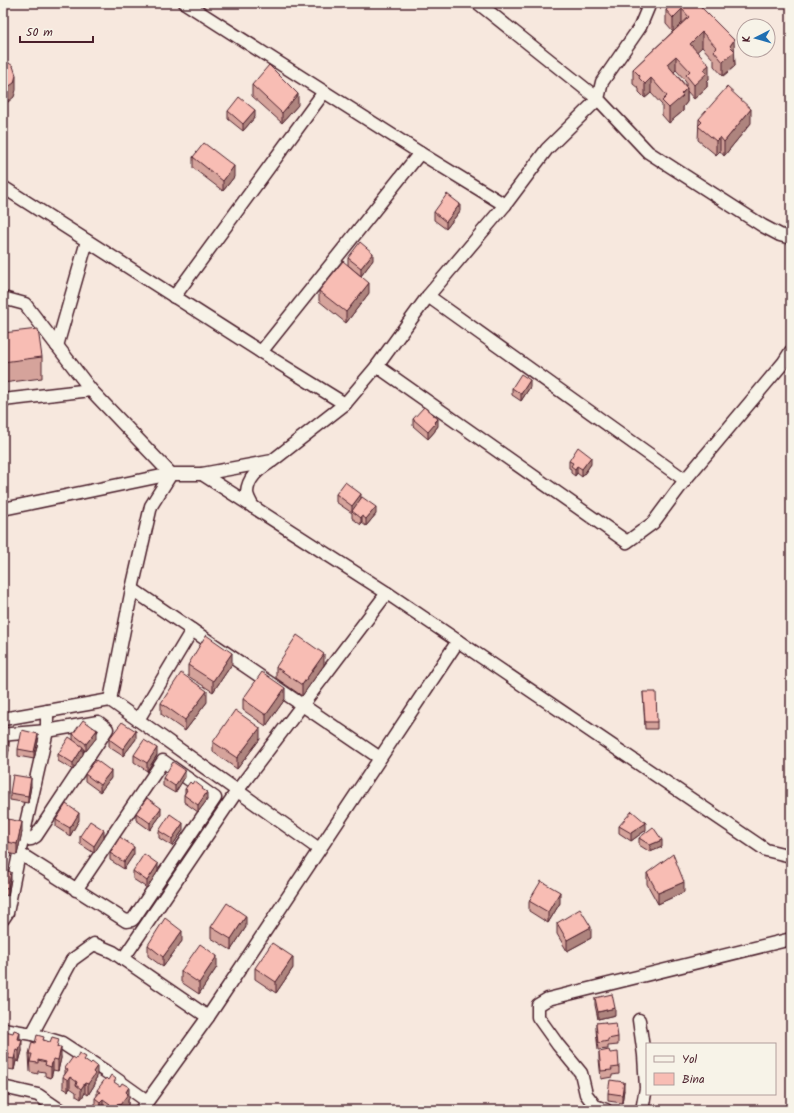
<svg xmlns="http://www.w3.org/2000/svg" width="794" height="1113" viewBox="0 0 794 1113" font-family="Kalam,sans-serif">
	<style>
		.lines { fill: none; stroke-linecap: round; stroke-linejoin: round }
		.minor-casing { stroke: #4a1f2b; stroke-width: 15 }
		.minor { stroke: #f7f3e8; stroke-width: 12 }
		.wall { fill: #d5a39b; stroke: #4a1f2b; fill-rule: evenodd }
		.shaded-wall { fill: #ae847e; stroke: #4a1f2b }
		.building { fill: #f8bdb4; stroke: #4a1f2b }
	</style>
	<rect width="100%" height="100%" fill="#f7e8de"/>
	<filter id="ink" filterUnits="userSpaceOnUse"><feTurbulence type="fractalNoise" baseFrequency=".025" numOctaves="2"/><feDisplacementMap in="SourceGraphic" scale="8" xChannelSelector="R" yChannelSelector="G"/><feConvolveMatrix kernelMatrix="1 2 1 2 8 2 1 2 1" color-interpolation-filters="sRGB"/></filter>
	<g filter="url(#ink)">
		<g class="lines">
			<defs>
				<g id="minor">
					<path d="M185 3 420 153 505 205"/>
					<path d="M650 3 640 27 602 82 598 99 648 152 763 226 780 235 791 238"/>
					<path d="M3 187 261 352 345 404"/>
					<path d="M428 296 685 480"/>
					<path d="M174 297 324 92"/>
					<path d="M3 298 25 304 91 390 171 474H202L272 461 345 404 377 366 428 296 505 205 547 149 598 99 478 3"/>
					<path d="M57 346 87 241"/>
					<path d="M261 352 420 153"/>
					<path d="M377 366 627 542 653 523 685 480 784 362 791 351"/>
					<path d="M3 400 91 390"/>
					<path d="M202 474 387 593 766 850 791 856"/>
					<path d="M253 507C251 503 247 497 247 492 248 478 258 470 269 463"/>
					<path d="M3 509 171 474"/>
					<path d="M132 589 380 758"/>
					<path d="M110 700 132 589 151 506 171 474"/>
					<path d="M3 719 110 700 319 849"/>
					<path d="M138 720 192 630"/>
					<path d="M3 735 11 734 47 731 98 722 107 729 36 836 31 839 22 840"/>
					<path d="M19 854 27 858 126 921 132 920 134 918 215 798 163 761 76 890"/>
					<path d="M3 919 7 913 19 854 47 731V711"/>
					<path d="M123 959 237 791 387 593"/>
					<path d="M639 1020 644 1055 646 1088 642 1110"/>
					<path d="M3 1029 32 1034 62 1043 105 1071 147 1101"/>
					<path d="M32 1034 72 960 94 944 113 952 208 1017"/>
					<path d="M3 1087 38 1095 60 1110"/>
					<path d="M141 1110 208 1017 458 641"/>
					<path d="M606 1110 595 1106 586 1094 581 1073 558 1045 538 1017V1005L548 999 791 939"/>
				</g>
			</defs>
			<use href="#minor" class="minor-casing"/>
			<use href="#minor" class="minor"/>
		</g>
		<g class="wall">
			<path d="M697 3 734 51 735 66 723 76 714 66V60L702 47 697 51 709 79 707 81V87L694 99 687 91V102L683 107V111L669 123 662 115V105L651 93 645 98 639 92V89L633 84V69L682 23 673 32 666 24V10ZM676 70 686 81V86L674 72Z"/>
			<path d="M252 85 298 105 282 123 252 96Z"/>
			<path d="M228 111 255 117 243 131 228 119Z"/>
			<path d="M699 119 751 123 724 156 720 151 716 155 698 140Z"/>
			<path d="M193 157 234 177 223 191 193 168Z"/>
			<path d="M460 211 446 229 434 220V212Z"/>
			<path d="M348 258 373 260 361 276 348 265Z"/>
			<path d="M319 291 369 293 346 323 319 301Z"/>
			<path d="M3 333 42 357V378L3 383Z"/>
			<path d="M530 387 521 401 512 395V388Z"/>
			<path d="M413 419 438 426 435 430V431L428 439 413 426Z"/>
			<path d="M569 461 591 464 582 477 577 473 575 476 571 473V469L569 468Z"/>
			<path d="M336 494 361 498 376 514 366 526 362 523 361 525 352 518V513L336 502Z"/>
			<path d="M232 664 213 692 188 676V665Z"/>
			<path d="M324 665 302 696 276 678V667Z"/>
			<path d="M643 692 657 722V729H645Z"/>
			<path d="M243 699H285L266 726 243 710Z"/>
			<path d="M207 702 185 731 161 714V703Z"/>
			<path d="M73 734 97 737 86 751 83 749V754L73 770 58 761V754L73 740Z"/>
			<path d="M109 739H136L123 756 109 747Z"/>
			<path d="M260 739 237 769 213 752V742Z"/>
			<path d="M3 741 9 750 5 766 3 765Z"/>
			<path d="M38 741 34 759 18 756V749Z"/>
			<path d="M134 755H157L147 771 134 762Z"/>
			<path d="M85 774 111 778 100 792 85 781Z"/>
			<path d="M185 777 175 793 163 786V778Z"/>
			<path d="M31 786 28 803 10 800V793Z"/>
			<path d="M185 789 203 790 207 800 198 812 184 802V795L185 793Z"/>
			<path d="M136 813 161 815 150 830 136 820Z"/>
			<path d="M3 818 22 832 17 855 3 852Z"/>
			<path d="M56 820H79L70 836 56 827Z"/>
			<path d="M619 826 646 830 631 841 619 833Z"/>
			<path d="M183 830 172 846 159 838V831Z"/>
			<path d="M80 836 104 838 94 853 80 844Z"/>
			<path d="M639 838 662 847 650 852 639 845Z"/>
			<path d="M110 853 134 854 124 869 110 860Z"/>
			<path d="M3 870 11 879 8 896 3 894Z"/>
			<path d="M133 871H158L147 888 133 879Z"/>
			<path d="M647 873 684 892 658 904 647 884Z"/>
			<path d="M529 901 560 903 548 923 529 911Z"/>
			<path d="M557 923 591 938 567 951 557 934Z"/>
			<path d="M211 927H246L231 950 211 938Z"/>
			<path d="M182 941 163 967 148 956V945Z"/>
			<path d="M217 967 199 994 181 982V971Z"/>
			<path d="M255 968H293L276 993 255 979Z"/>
			<path d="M595 998 615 1015 598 1019 595 1005Z"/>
			<path d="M596 1023 606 1024 618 1037V1045L608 1046V1049L598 1050 596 1030Z"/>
			<path d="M3 1027 6 1031 20 1040 22 1051 19 1062 16 1061 14 1070 8 1069V1065L3 1063Z"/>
			<path d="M44 1040 59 1047 61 1058 58 1071 53 1070 51 1078 45 1076V1072L38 1071V1074L30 1072 29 1054 35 1043Z"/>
			<path d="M599 1052 619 1067V1074L612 1075V1077L601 1079 599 1059Z"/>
			<path d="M76 1059 86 1061 97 1077 95 1080V1084L88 1095 85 1093 81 1099 76 1096V1092L70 1088 68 1091 63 1088V1077L65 1074V1068Z"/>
			<path d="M116 1084 129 1098 128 1100V1105L124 1110H96L95 1109V1098L97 1096V1090Z"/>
			<path d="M624 1090 622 1103 608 1101V1093Z"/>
		</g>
		<g class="shaded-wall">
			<path d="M682 9V23L673 32V18Z"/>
			<path d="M702 32V47L690 58V44Z"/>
			<path d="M734 40 735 66 723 76V62L730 46Z"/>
			<path d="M676 56V70L667 79V64Z"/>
			<path d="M709 65V79L707 81V87L694 99V85L703 70Z"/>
			<path d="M16 75V90L14 97 8 102 3 104V89Z"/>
			<path d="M651 78V93L645 98V84Z"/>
			<path d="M687 88V102L683 107V111L669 123V108Z"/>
			<path d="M298 94V105L282 123V113Z"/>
			<path d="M751 109V123L724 156V142Z"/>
			<path d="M255 110V117L243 131V124Z"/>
			<path d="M720 137V151L716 155V141Z"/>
			<path d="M234 166V177L223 191V181Z"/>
			<path d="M460 204V211L446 229V222Z"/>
			<path d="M373 253V260L361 276V268Z"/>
			<path d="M369 283V293L346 323V312Z"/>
			<path d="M530 380V387L521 401V394Z"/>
			<path d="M438 419V426L435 430V431L428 439V432Z"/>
			<path d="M591 457V464L582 477V469Z"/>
			<path d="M577 466V473L575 476V469Z"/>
			<path d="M361 494V501L352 512V506Z"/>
			<path d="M376 507V514L366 526V519Z"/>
			<path d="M362 516V523L361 525V518Z"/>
			<path d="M232 653V664L213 692V681Z"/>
			<path d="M324 654V665L302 696V685Z"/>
			<path d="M285 688V699L266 726V715Z"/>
			<path d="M207 691V702L185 731V720Z"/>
			<path d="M260 728V739L237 769V758Z"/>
			<path d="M97 730V737L86 751V744Z"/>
			<path d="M136 731V739L123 756V749Z"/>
			<path d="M38 734V741L34 759V752Z"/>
			<path d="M9 742V750L5 766V759Z"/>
			<path d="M83 747V754L73 770V763Z"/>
			<path d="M157 748V755L147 771V763Z"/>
			<path d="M185 770V777L175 793V786Z"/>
			<path d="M111 771V778L100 792V785Z"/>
			<path d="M31 778V786L28 803V796Z"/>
			<path d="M207 792V800L198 812V805Z"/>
			<path d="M161 808V815L150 830V823Z"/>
			<path d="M79 813V820L70 836V828Z"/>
			<path d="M22 822V832L17 855V844Z"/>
			<path d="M183 823V830L172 846V839Z"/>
			<path d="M646 823V830L631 841V833Z"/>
			<path d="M104 830V838L94 853V846Z"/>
			<path d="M662 840V847L650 852V845Z"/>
			<path d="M134 847V854L124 869V862Z"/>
			<path d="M158 864V871L147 888V881Z"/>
			<path d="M11 872V879L8 896V888Z"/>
			<path d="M684 882V892L658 904V893Z"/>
			<path d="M560 892V903L548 923V912Z"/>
			<path d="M246 916V927L231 950V939Z"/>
			<path d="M591 927V938L567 951V940Z"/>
			<path d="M182 931V941L163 967V957Z"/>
			<path d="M217 956V967L199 994V983Z"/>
			<path d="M293 957V968L276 993V982Z"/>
			<path d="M615 1008V1015L598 1019V1012Z"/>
			<path d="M20 1032V1042L18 1039Z"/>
			<path d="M22 1040V1051L19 1062V1051Z"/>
			<path d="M61 1047V1058L58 1071V1060Z"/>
			<path d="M16 1050V1061L14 1070V1059Z"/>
			<path d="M53 1059V1070L51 1078V1067Z"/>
			<path d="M97 1066V1077L95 1080V1084L88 1095V1084L93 1072Z"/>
			<path d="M70 1077V1088L68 1091V1080Z"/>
			<path d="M624 1082V1090L622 1103V1095Z"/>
			<path d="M85 1083V1093L81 1099V1089Z"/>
			<path d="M129 1087V1098L128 1100V1105L124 1110H120V1105L126 1092Z"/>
			<path d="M103 1099V1110H100V1102Z"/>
			<path d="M118 1103V1110H113Z"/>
		</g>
		<g class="building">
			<path d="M673 3H697L734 40 730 46 735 51 723 62 714 51 717 48 702 32 690 44 709 65 703 70 707 73 694 85 686 75 690 71 676 56 667 64 687 88 681 94 683 96 669 108 662 101 667 96 651 78 645 84 639 78 640 76 633 69 689 17 682 9 673 18 666 10Z"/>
			<path d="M3 60H5L13 66 16 75 14 83 8 87 3 89Z"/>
			<path d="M269 65 298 94 282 113 252 85Z"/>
			<path d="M727 87 751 109 724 142 720 137 716 141 698 126 702 122 699 119Z"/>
			<path d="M239 97 255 110 243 124 228 111Z"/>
			<path d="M204 143 234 166 223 181 193 157Z"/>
			<path d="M447 194 460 204 446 222 434 212Z"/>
			<path d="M360 242 373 253 361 268 348 258Z"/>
			<path d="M343 261 369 283 346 312 319 291Z"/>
			<path d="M38 329 42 357 3 362V333Z"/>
			<path d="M521 374 530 380 521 394 512 388Z"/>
			<path d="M424 407 438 419 434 423 435 424 428 432 413 419Z"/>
			<path d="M578 447 591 457 582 469 577 466 575 469 571 466 573 463 569 461Z"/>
			<path d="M345 482 361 494 352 506 336 494Z"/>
			<path d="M362 497 376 507 366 519 362 516 361 518 352 511Z"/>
			<path d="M206 635 232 653 213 681 188 665Z"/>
			<path d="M297 635 324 654 302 685 276 667Z"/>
			<path d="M262 672 285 688 266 715 243 699Z"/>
			<path d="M181 673 207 691 185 720 161 703Z"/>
			<path d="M643 692H656L657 722H645Z"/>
			<path d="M235 710 260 728 237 758 213 742Z"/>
			<path d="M83 720 97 730 86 744 73 734Z"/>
			<path d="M122 722 136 731 123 749 109 739Z"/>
			<path d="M22 730 38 734 34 752 18 749Z"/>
			<path d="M69 737 83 747 73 763 58 754Z"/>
			<path d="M144 740 157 748 147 763 134 755Z"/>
			<path d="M3 741 9 742 5 759 3 758Z"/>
			<path d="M96 760 111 771 100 785 85 774Z"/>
			<path d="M173 762 185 770 175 786 163 778Z"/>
			<path d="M13 775 31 778 28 796 10 793Z"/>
			<path d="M194 781 203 788 202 789 207 792 198 805 184 795 187 790 185 789 190 782 192 784Z"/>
			<path d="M147 798 161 808 150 823 136 813Z"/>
			<path d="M66 804 79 813 70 828 56 820Z"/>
			<path d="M632 811 646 823 631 833 619 826Z"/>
			<path d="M170 814 183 823 172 839 159 831Z"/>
			<path d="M3 818 22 822 17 844 3 841Z"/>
			<path d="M90 821 104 830 94 846 80 836Z"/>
			<path d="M653 827 662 840 650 845 639 838Z"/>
			<path d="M120 837 134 847 124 862 110 853Z"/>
			<path d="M144 854 158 864 147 881 133 871Z"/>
			<path d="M673 854 684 882 658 893 647 873Z"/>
			<path d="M3 870 11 872 8 888 3 887Z"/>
			<path d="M541 881 560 892 548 912 529 901Z"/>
			<path d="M227 903 246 916 231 939 211 927Z"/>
			<path d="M580 909 591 927 567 940 557 923Z"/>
			<path d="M165 918 182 931 163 957 148 945Z"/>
			<path d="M272 943 293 957 276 982 255 968Z"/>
			<path d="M200 944 217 956 199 983 181 971Z"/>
			<path d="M612 994 615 1008 598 1012 595 998Z"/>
			<path d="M605 1022 606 1024 616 1023 618 1037 608 1039V1041L598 1043 596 1023Z"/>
			<path d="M3 1027H6L5 1031 13 1033 14 1030 20 1032 18 1039 22 1040 19 1051 16 1050 14 1059 8 1058 9 1054 3 1052Z"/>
			<path d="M37 1035 44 1037 43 1040 50 1042 52 1037 59 1039 57 1047H61L58 1060 53 1059 51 1067 45 1065 46 1062 38 1060V1063L30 1062 32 1054H29L32 1042 35 1043Z"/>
			<path d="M609 1050 610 1053 618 1052 619 1067 611 1068 612 1070 601 1071 599 1052Z"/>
			<path d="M79 1053 86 1057 84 1060 90 1064 92 1062 97 1066 93 1072 95 1074 88 1084 85 1083 81 1089 76 1085 77 1082 70 1077 68 1080 63 1077 68 1070 65 1068 73 1057 76 1059Z"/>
			<path d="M111 1075 116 1079 114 1082 120 1086 122 1083 129 1087 126 1092 128 1094 120 1105 118 1103 113 1110 108 1106 110 1104 103 1099 100 1102 95 1098 100 1092 97 1090 106 1078 108 1080Z"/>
			<path d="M610 1080 624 1082 622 1095 608 1093Z"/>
		</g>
	</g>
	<rect width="794" height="1113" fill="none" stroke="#f7f3e8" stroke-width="16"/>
	<rect x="8" y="8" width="778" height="1097" fill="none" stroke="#4a1f2b" stroke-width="1.5" filter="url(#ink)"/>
	<rect x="646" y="1043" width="130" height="52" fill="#f7f3e8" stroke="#b29e9c"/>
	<rect x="654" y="1056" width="20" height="6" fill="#f7f3e8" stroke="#b29e9c"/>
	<text x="682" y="1063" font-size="12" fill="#4a1f2b">Yol</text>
	<rect x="654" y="1073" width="20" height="12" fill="#f8bdb4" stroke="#b29e9c"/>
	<text x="682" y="1083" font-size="12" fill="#4a1f2b">Bina</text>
	<g transform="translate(756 38) rotate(264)"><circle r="19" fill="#f7f3e8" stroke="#b29e9c"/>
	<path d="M0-3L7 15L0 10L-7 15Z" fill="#1f6fb2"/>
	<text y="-6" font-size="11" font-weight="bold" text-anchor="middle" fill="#4a1f2b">K</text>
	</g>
	<path d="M20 36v6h73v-6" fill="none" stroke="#4a1f2b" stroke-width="2"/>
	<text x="26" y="36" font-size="12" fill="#4a1f2b" stroke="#f7f3e8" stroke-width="3" paint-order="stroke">50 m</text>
</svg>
